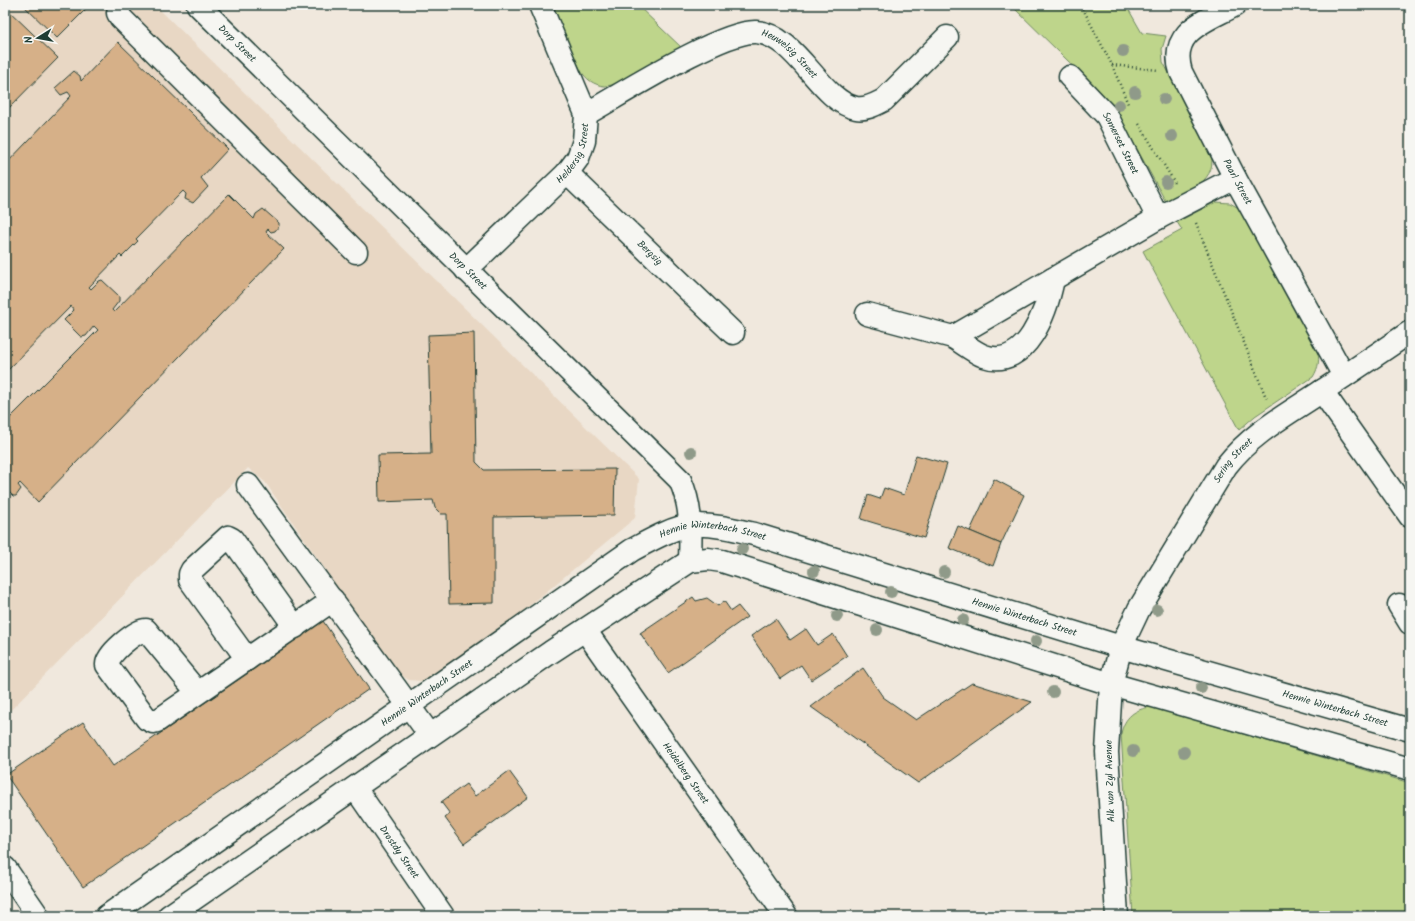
<svg xmlns="http://www.w3.org/2000/svg" width="1415" height="921" viewBox="0 0 1415 921" font-family="Kalam,sans-serif">
	<style>
		.built { fill: #e8d7c4 }
		.green { fill: #bed58b; stroke: #6e8960 }
		.building { fill: #d6b088; stroke: #1f3d34 }
		.lines { fill: none; stroke-linecap: round; stroke-linejoin: round }
		.minor-casing { stroke: #1f3d34; stroke-width: 25 }
		.path { stroke: #1f3d34; stroke-width: 2.5; stroke-dasharray: 1 3; stroke-linecap: butt }
		.minor { stroke: #f6f6f2; stroke-width: 22 }
		.tree { fill: #8f9a89 }
		.labels { text-anchor: middle; dominant-baseline: central; stroke-width: 3; stroke-linejoin: round; paint-order: stroke }
		.street-label { font-size: 10px; fill: #1f3d34; stroke: #f6f6f2 }
	</style>
	<rect width="100%" height="100%" fill="#f0e8dd"/>
	<filter id="ink" filterUnits="userSpaceOnUse"><feTurbulence type="fractalNoise" baseFrequency=".025" numOctaves="2"/><feDisplacementMap in="SourceGraphic" scale="8" xChannelSelector="R" yChannelSelector="G"/><feConvolveMatrix kernelMatrix="1 2 1 2 8 2 1 2 1" color-interpolation-filters="sRGB"/></filter>
	<g filter="url(#ink)">
		<path class="built" d="M5 5H155L639 479 635 518 505 626 429 679 421 681 409 680 396 672 265 482 248 468 5 716Z"/>
		<g class="green">
			<path d="M550 5H637L682 48C665 57 621 87 604 86 594 85 586 79 581 71Z"/>
			<path d="M1011 5H1126L1142 33 1166 36 1162 49 1163 62 1210 149C1220 182 1189 190 1166 202L1113 105Z"/>
			<path d="M1216 202 1230 203 1242 210 1317 348C1320 359 1319 367 1313 377L1255 416 1239 430 1143 251 1182 230 1177 222Z"/>
			<path d="M1151 707 1410 783V916H1133L1121 734C1124 717 1135 709 1151 707Z"/>
		</g>
		<g class="building">
			<path d="M23 5H90L57 38Z"/>
			<path d="M5 7 58 58 5 112Z"/>
			<path d="M118 42 228 149 201 178 208 187 193 203 185 199 186 194 183 191 136 239 138 241 122 257 120 255 89 287 91 289 99 281 102 280 119 296V301L112 310 114 312 229 194 254 219 256 214 263 209 279 223V226L275 231 271 232 268 229 266 232 284 249 38 502 20 483 18 485 21 489 16 496H13L5 488V473L8 471 5 469V423L98 330 94 326 86 336 81 337 64 320 74 310 71 306 5 373V165L71 96 68 92 61 95 55 88 74 71 80 76 81 81Z"/>
			<path d="M474 333 476 462 484 470 615 469 614 515 494 517V603L449 604 447 514H441L435 508 433 500 379 502 378 455 431 454 428 335Z"/>
			<path d="M916 455 947 464 924 538 861 519 868 495 880 499 884 488 904 495Z"/>
			<path d="M994 479 1024 495 1001 544 970 531Z"/>
			<path d="M958 526 1001 544 993 566 949 548Z"/>
			<path d="M693 597 696 601 707 598 718 606 724 601 731 611 738 606 747 617 668 673 640 633Z"/>
			<path d="M776 619 790 640 806 629 817 645 833 634 847 656 811 680 801 665 780 679 751 636Z"/>
			<path d="M323 621 369 689 83 887 6 775 83 722 113 766Z"/>
			<path d="M863 668 883 697 916 720 972 683 1032 702 918 783 811 707Z"/>
			<path d="M509 771 528 797 464 844 445 818 450 814 441 802 466 784 475 796Z"/>
		</g>
		<g class="lines">
			<defs>
				<g id="minor">
					<path d="M120 5 118 13 121 18 356 252"/>
					<path id="s1" d="M198 5 680 480C692 506 691 532 690 561"/>
					<path id="s2" d="M1235 5C1206 21 1168 31 1181 72L1235 178 1344 376"/>
					<path id="s3" d="M1070 77 1107 116 1158 218"/>
					<path id="s4" d="M586 114C620 95 722 30 756 32 797 35 820 101 856 108 866 110 876 104 884 100L947 37"/>
					<path id="s5" d="M567 173 733 333"/>
					<path id="s6" d="M466 270 567 173 578 158 584 141 586 114 540 5"/>
					<path d="M867 314 953 337 1158 218 1235 178"/>
					<path d="M953 337C963 343 974 352 984 356 1027 371 1047 309 1053 279"/>
					<path d="M1322 391 1410 516"/>
					<path d="M248 485 430 735"/>
					<path d="M1399 605 1410 623"/>
					<path id="s7" d="M585 630 786 916"/>
					<path d="M247 659 190 580V574L192 570 228 537 232 539 295 627"/>
					<path d="M197 692 146 630C136 630 106 655 107 665L147 719 153 722 157 721 333 600"/>
					<path id="s8" d="M355 788 443 916"/>
					<path d="M5 868 38 916"/>
					<path id="s9" d="M107 916 632 550C649 541 673 527 692 525 713 524 734 529 754 534L1121 647 1410 730"/>
					<path d="M169 916 551 652 690 561 708 559 722 561 1111 684 1410 769"/>
					<path id="s10" d="M1117 916 1107 752 1111 684 1121 647 1139 609 1226 466C1250 435 1284 416 1316 395 1348 374 1379 353 1410 332"/>
				</g>
			</defs>
			<use href="#minor" class="minor-casing"/>
			<g class="path">
				<path d="M1081 5 1112 65 1128 104"/>
				<path d="M1112 65 1158 70"/>
				<path d="M1139 124 1175 183"/>
				<path d="M1196 223 1267 400"/>
			</g>
			<use href="#minor" class="minor"/>
		</g>
		<g class="tree">
			<circle cx="1123" cy="51" r="6"/>
			<circle cx="1135" cy="92" r="6"/>
			<circle cx="1164" cy="99" r="6"/>
			<circle cx="1119" cy="105" r="6"/>
			<circle cx="1172" cy="136" r="6"/>
			<circle cx="1166" cy="182" r="6"/>
			<circle cx="691" cy="452" r="6"/>
			<circle cx="742" cy="549" r="6"/>
			<circle cx="814" cy="571" r="6"/>
			<circle cx="944" cy="572" r="6"/>
			<circle cx="891" cy="592" r="6"/>
			<circle cx="1157" cy="610" r="6"/>
			<circle cx="837" cy="616" r="6"/>
			<circle cx="963" cy="620" r="6"/>
			<circle cx="877" cy="630" r="6"/>
			<circle cx="1036" cy="641" r="6"/>
			<circle cx="1201" cy="688" r="6"/>
			<circle cx="1053" cy="692" r="6"/>
			<circle cx="1133" cy="751" r="6"/>
			<circle cx="1184" cy="752" r="6"/>
		</g>
	</g>
	<g class="labels">
		<g class="street-label">
			<text stroke="none"><textPath href="#s1" startOffset="55">Dorp Street</textPath></text>
			<text stroke="none"><textPath href="#s4" startOffset="231">Heuwelsig Street</textPath></text>
			<text stroke="none"><textPath href="#s3" startOffset="84">Somerset Street</textPath></text>
			<text stroke="none"><textPath href="#s6" startOffset="161">Heldersig Street</textPath></text>
			<text stroke="none"><textPath href="#s2" startOffset="220">Paarl Street</textPath></text>
			<text stroke="none"><textPath href="#s5" startOffset="115">Bergsig</textPath></text>
			<text stroke="none"><textPath href="#s1" startOffset="379">Dorp Street</textPath></text>
			<text stroke="none"><textPath href="#s10" startOffset="489">Sering Street</textPath></text>
			<text stroke="none"><textPath href="#s9" startOffset="726">Hennie Winterbach Street</textPath></text>
			<text stroke="none"><textPath href="#s9" startOffset="1051">Hennie Winterbach Street</textPath></text>
			<text stroke="none"><textPath href="#s9" startOffset="390">Hennie Winterbach Street</textPath></text>
			<text stroke="none"><textPath href="#s9" startOffset="1375">Hennie Winterbach Street</textPath></text>
			<text stroke="none"><textPath href="#s7" startOffset="175">Heidelberg Street</textPath></text>
			<text transform="translate(1110 781) rotate(-92)">Alk van Zyl Avenue</text>
			<text stroke="none"><textPath href="#s8" startOffset="78">Drostdy Street</textPath></text>
		</g>
	</g>
	<rect width="1415" height="921" fill="none" stroke="#f6f6f2" stroke-width="20"/>
	<rect x="10" y="10" width="1395" height="901" fill="none" stroke="#1f3d34" stroke-width="1.5" filter="url(#ink)"/>
	<g transform="translate(38 38) rotate(259)" stroke="#f6f6f2" stroke-width="3" paint-order="stroke">
	<path d="M0-3L7 15L0 10L-7 15Z" fill="#1f3d34"/>
	<text y="-6" font-size="11" font-weight="bold" text-anchor="middle" fill="#1f3d34">N</text>
	</g>
</svg>
